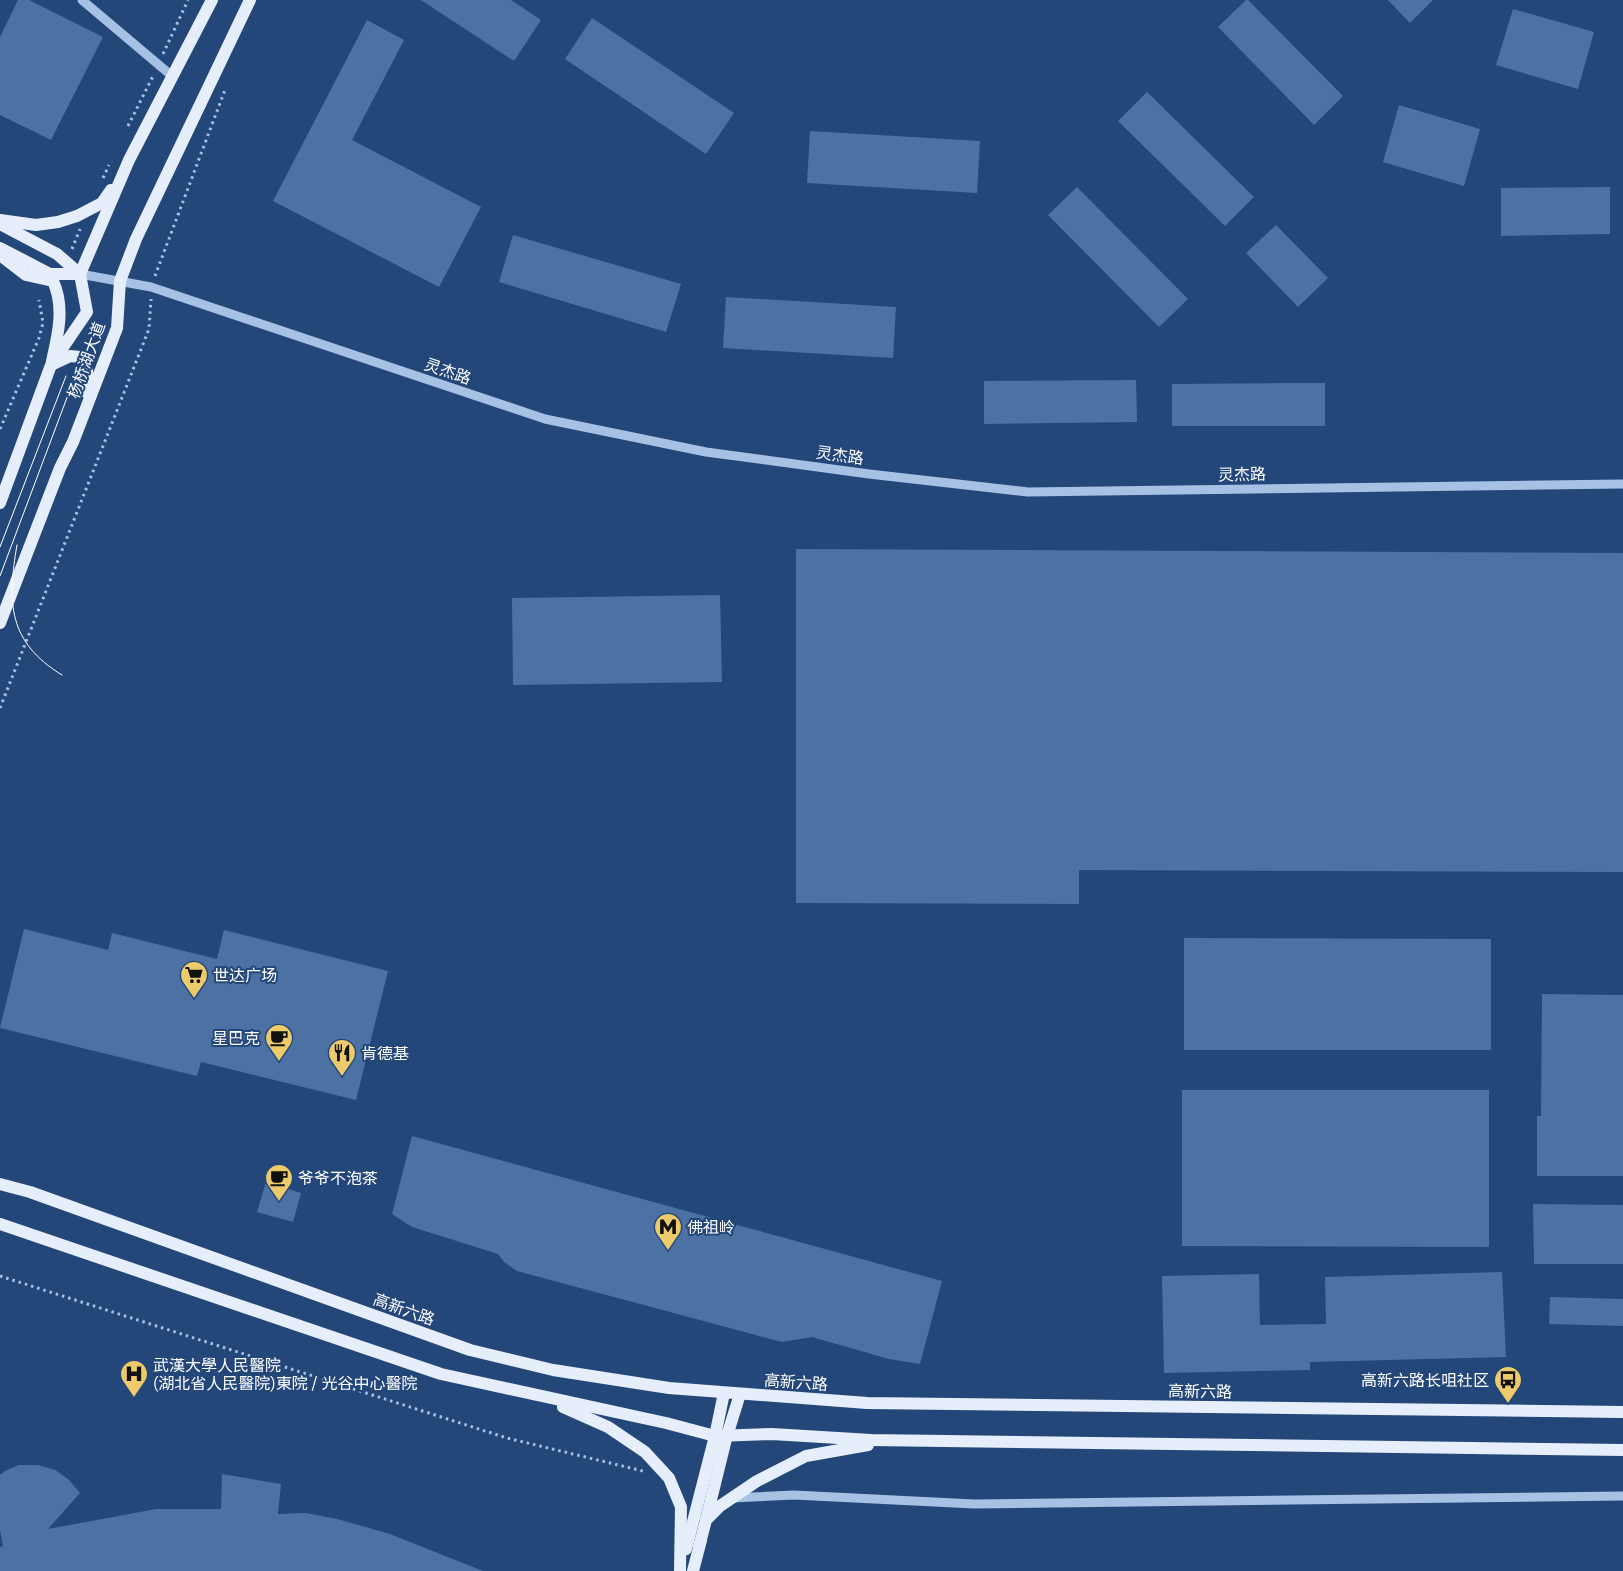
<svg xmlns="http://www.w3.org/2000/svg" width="1623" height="1571" viewBox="0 0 1623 1571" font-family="'IBM Plex Sans','Noto Sans SC',sans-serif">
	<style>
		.building { fill: #4c71a3 }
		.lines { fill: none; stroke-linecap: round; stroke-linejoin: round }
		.path { stroke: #a6c1e4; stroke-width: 3; stroke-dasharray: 2.5 4; stroke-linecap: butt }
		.minor { stroke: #a6c1e4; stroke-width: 9 }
		.major { stroke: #e6eefc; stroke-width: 12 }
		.tram { stroke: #fff; stroke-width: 1 }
		.labels { text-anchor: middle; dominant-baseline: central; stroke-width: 4; stroke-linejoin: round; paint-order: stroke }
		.street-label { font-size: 16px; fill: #fff; stroke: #24477a }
		.poi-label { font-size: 16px; fill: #fff; stroke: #24477a; text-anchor: start }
	</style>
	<rect width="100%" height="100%" fill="#24477a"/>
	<g class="building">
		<path d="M18 0H29L103 37 51 140 0 115V37Z"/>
		<path d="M421 0H511L541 20 514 61Z"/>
		<path d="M1246 0H1248L1343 96 1314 125 1218 27Z"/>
		<path d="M1388 0H1433L1410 23Z"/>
		<path d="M1513 9 1594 32 1578 89 1496 65Z"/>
		<path d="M592 18 734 113 706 154 565 59Z"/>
		<path d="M367 20 404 40 352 140 481 207 439 287 273 201Z"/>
		<path d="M1147 92 1254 197 1225 226 1118 121Z"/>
		<path d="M1399 105 1480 129 1464 186 1383 162Z"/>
		<path d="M810 131 980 141 977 193 807 183Z"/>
		<path d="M1077 187 1188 299 1159 327 1048 215Z"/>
		<path d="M1610 187V234L1501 236V188Z"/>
		<path d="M1276 225 1328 278 1298 307 1246 253Z"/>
		<path d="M513 235 681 284 666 332 499 282Z"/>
		<path d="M726 297 896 307 893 358 723 348Z"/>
		<path d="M1136 380 1137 422 984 424V381Z"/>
		<path d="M1325 383V426H1172V384Z"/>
		<path d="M796 549 1623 553V872L1079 870V904L796 903Z"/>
		<path d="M720 595 722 682 513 685 512 598Z"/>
		<path d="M24 929 108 950 112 933 217 959 224 930 388 971 356 1100 201 1062 197 1076 0 1028Z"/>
		<path d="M1184 938 1491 939V1050H1184Z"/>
		<path d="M1542 994 1623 995V1176H1537V1116H1541Z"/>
		<path d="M1182 1090H1489V1247L1182 1246Z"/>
		<path d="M412 1136 942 1281 920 1364 889 1359 812 1337 782 1342 517 1271 504 1262 498 1254 412 1227 392 1214Z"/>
		<path d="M266 1182 301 1193 293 1222 257 1212Z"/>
		<path d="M1533 1204 1623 1205V1264H1534Z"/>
		<path d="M1502 1272 1506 1357 1310 1362V1370L1164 1373 1162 1276 1259 1274 1260 1325 1326 1324 1325 1277Z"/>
		<path d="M1550 1297 1623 1299V1326L1549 1324Z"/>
		<path d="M19 1465H38L55 1470 68 1479 80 1493 48 1529 156 1509H221L222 1474 281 1484 278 1514 306 1513 337 1519 390 1534 483 1571H0V1547L3 1546 0 1530V1475L5 1471Z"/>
	</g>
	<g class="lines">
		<g class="path">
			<path d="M163 54 188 0"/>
			<path d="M128 126 153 76"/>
			<path d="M103 178 109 165"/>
			<path d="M72 249 80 229"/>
			<path d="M155 276 225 90"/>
			<path d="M0 429 39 338 43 323 39 300"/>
			<path d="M0 708 149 329 151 299"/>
			<path d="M0 1276 507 1438 643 1471"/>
		</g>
		<g class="minor">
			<path d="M82 0 172 76"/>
			<path d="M80 274 151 287 545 419 706 452 869 474 1028 492 1623 484"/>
			<path d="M732 1498 794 1495 974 1504 1623 1496"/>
		</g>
		<g class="major">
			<path d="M0 220 36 225 58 222 77 216 102 203 111 190"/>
			<path d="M0 224 57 254 80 274H50L0 248"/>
			<path d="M0 255 26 275 53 281C65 307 58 335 52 361"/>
			<path d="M53 364 70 356 80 357C89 368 89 379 87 393"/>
			<path d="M0 503 51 365 87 312 80 274 129 160 212 0"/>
			<path d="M0 623 60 468 73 442 117 328 120 281 136 239 250 0"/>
			<path d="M0 1184 30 1192 470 1350 553 1370 669 1388 867 1403 1623 1412"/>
			<path d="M0 1224 441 1374 666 1423 715 1436 772 1434 871 1440 1623 1450"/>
			<path d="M563 1407 608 1427 645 1452 669 1478 681 1507 680 1571"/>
			<path d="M706 1520 726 1439 740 1394"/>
			<path d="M699 1547 706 1520 720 1506 757 1481 806 1456 868 1445"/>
			<path d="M686 1549 715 1436 724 1393"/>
			<path d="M693 1571 701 1540"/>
		</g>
		<g class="tram">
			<path d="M17 545C7 603 8 642 62 675"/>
			<path d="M0 547 66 376"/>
			<path d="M0 576 74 379"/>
		</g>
	</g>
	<defs>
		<symbol id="supermarket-pin" viewBox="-11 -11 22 30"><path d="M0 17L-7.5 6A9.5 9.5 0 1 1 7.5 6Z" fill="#eecb6a" stroke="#24477a"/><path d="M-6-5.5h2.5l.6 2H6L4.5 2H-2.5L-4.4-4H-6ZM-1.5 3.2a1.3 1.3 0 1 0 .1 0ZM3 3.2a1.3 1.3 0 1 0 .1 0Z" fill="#111"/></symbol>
		<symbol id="cafe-pin" viewBox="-11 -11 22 30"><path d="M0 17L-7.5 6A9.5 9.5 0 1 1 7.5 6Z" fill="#eecb6a" stroke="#24477a"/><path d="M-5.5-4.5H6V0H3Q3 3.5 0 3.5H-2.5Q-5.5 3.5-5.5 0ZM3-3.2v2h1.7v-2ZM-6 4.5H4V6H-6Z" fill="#111"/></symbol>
		<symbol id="restaurant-pin" viewBox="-11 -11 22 30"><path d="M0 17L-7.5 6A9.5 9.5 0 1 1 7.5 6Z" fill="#eecb6a" stroke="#24477a"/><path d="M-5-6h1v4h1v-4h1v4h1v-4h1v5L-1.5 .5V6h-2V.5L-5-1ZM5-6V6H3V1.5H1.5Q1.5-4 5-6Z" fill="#111"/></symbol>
		<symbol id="metro-pin" viewBox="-11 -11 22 30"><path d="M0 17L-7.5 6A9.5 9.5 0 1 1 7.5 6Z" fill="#eecb6a" stroke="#24477a"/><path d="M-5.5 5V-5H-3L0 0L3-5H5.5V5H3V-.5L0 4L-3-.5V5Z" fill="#111"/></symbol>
		<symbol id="hospital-pin" viewBox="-11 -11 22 30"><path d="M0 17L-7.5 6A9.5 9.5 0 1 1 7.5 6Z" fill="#eecb6a" stroke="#24477a"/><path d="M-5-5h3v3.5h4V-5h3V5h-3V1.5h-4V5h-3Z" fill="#111"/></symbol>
		<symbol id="bus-pin" viewBox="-11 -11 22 30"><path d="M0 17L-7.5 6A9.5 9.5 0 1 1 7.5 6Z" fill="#eecb6a" stroke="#24477a"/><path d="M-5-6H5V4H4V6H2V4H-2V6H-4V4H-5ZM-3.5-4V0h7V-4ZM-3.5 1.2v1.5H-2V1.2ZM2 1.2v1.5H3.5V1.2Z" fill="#111"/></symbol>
	</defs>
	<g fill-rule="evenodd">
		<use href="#supermarket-pin" x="178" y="959" width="32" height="43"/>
		<use href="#cafe-pin" x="263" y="1022" width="32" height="43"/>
		<use href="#restaurant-pin" x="326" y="1037" width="32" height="43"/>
		<use href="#cafe-pin" x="263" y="1162" width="32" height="43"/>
		<use href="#metro-pin" x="652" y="1211" width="32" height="43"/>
		<use href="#hospital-pin" x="118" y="1358" width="32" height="43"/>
		<use href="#bus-pin" x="1492" y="1364" width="32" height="43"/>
	</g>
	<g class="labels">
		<g class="street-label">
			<text transform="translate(86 360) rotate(-70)">杨桥湖大道</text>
			<text transform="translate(448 371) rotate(19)">灵杰路</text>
			<text transform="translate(840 455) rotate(8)">灵杰路</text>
			<text transform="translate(1242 474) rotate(-1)">灵杰路</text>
			<text transform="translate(404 1309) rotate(20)">高新六路</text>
			<text transform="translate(796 1382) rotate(4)">高新六路</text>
			<text transform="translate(1200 1391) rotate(1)">高新六路</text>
		</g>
		<g class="poi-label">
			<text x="213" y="975">世达广场</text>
			<text x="260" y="1038" text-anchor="end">星巴克</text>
			<text x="361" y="1053">肯德基</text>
			<text x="298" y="1178">爷爷不泡茶</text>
			<text x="687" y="1227">佛祖岭</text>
			<text x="153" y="1365">武漢大學人民醫院<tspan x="153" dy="18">(湖北省人民醫院)東院 / 光谷中心醫院</tspan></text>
			<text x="1489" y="1380" text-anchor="end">高新六路长咀社区</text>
		</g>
	</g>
</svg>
